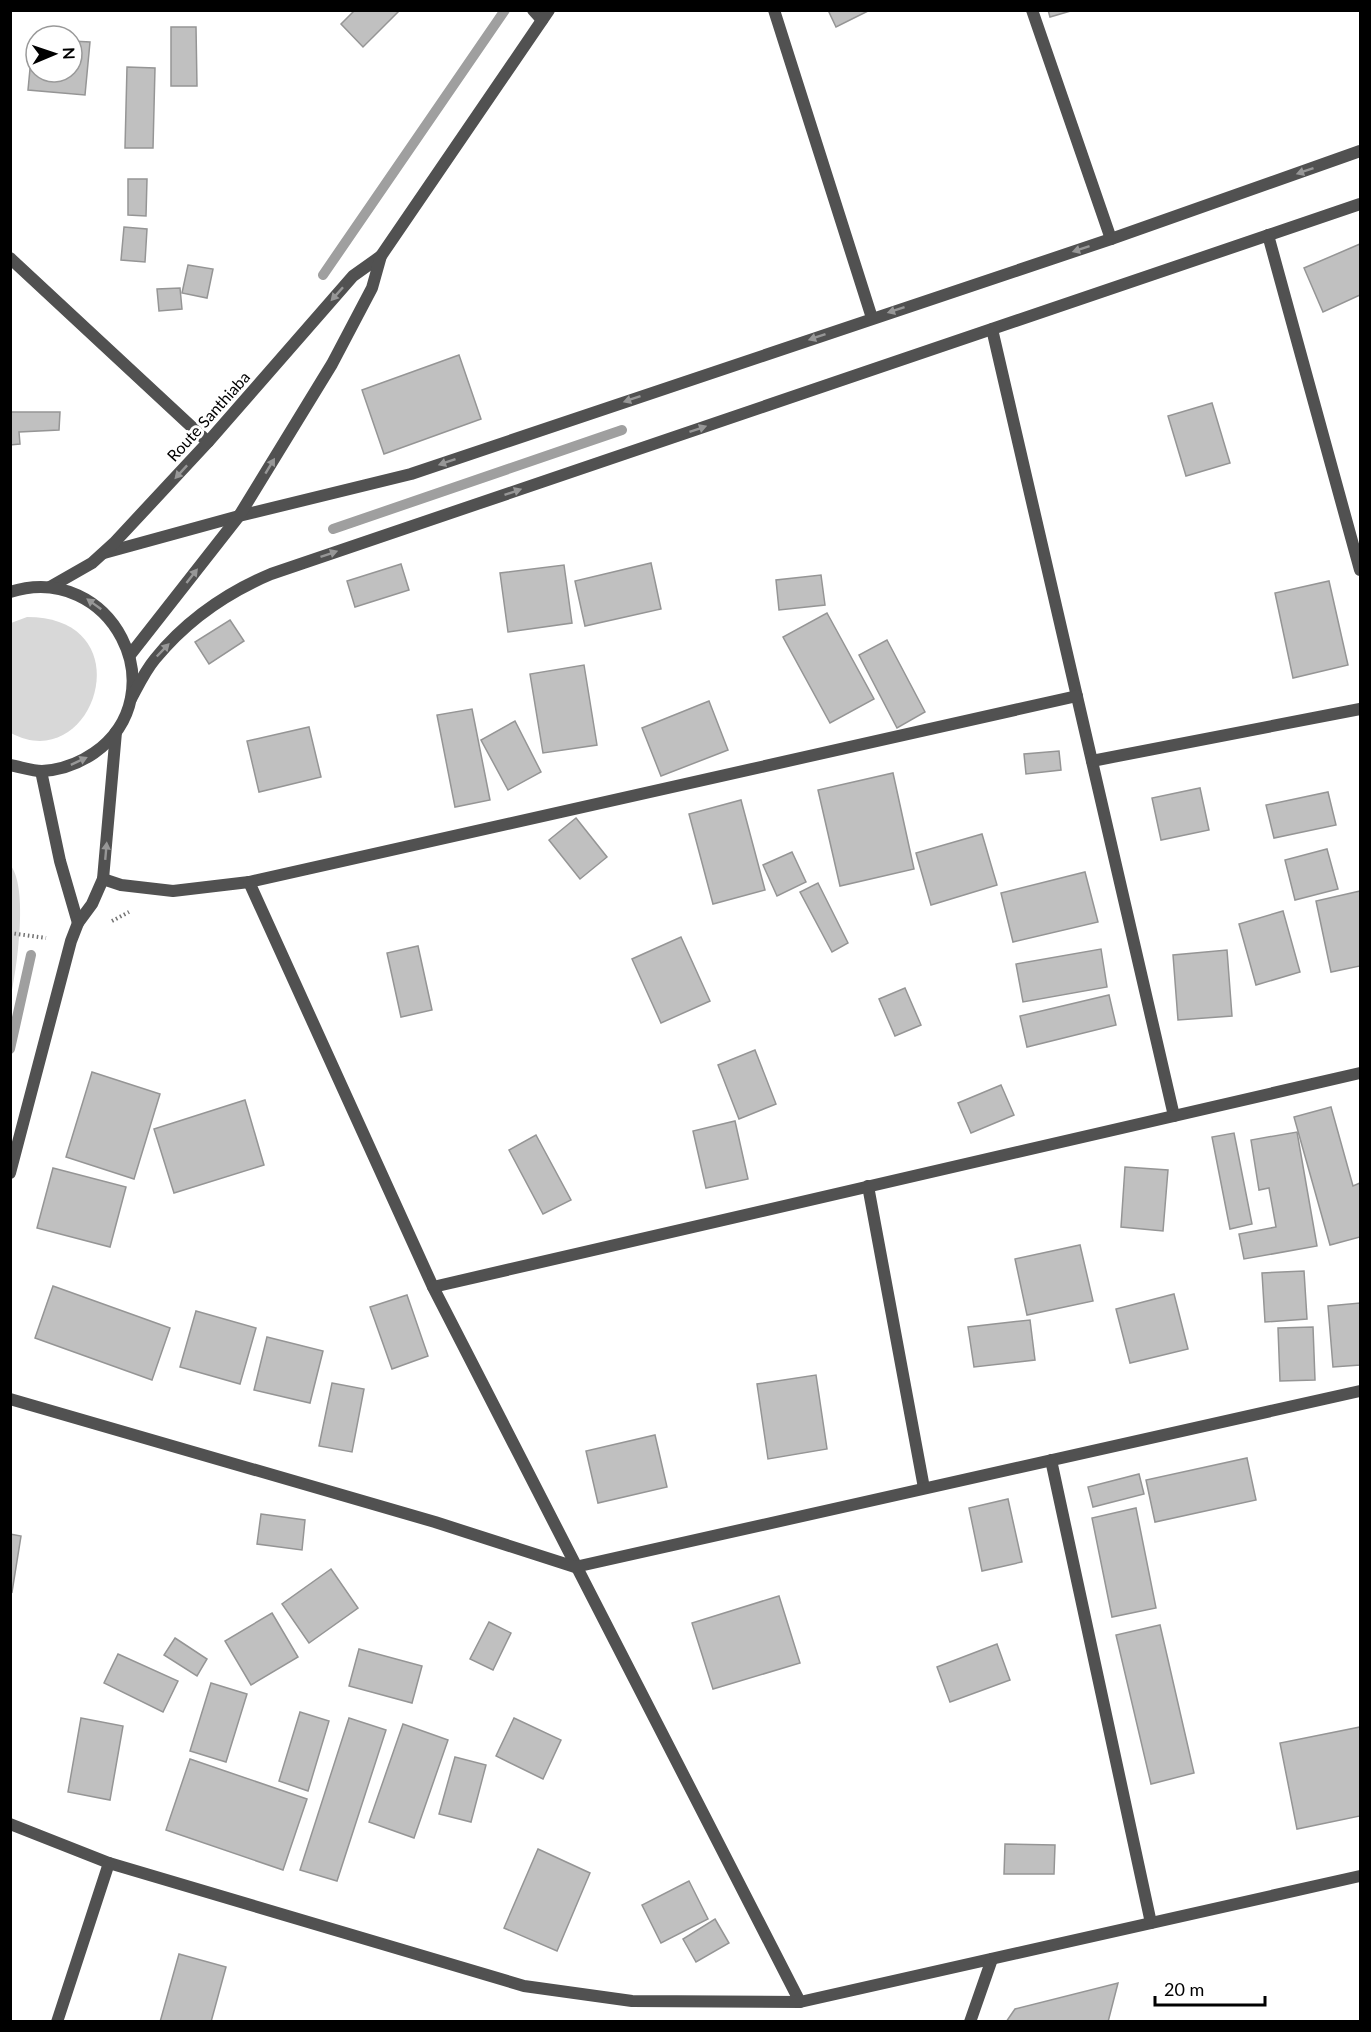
<svg xmlns="http://www.w3.org/2000/svg" width="1371" height="2032" viewBox="0 0 1371 2032" font-family="Lato,sans-serif">
	<style>
		.green { fill: #d8d8d8 }
		.lines { fill: none; stroke-linecap: round; stroke-linejoin: round }
		.stream { stroke: #9f9f9f; stroke-width: 10 }
		.building { fill: #c0c0c0; stroke: #959595; stroke-width: 1.5 }
		.path { stroke: #737373; stroke-width: 4; stroke-dasharray: 1.5 3; stroke-linecap: butt }
		.minor { stroke: #515151; stroke-width: 12 }
		.tertiary { stroke: #515151; stroke-width: 12 }
		.oneway { fill: #979797 }
		.labels { text-anchor: middle; dominant-baseline: central; stroke-width: 6; stroke-linejoin: round; paint-order: stroke }
		.street-label { font-size: 16px; fill: #000; stroke: #fff }
	</style>
	<rect width="100%" height="100%" fill="#fff"/>
	<g class="green">
		<path d="M27 617C146 617 94 778 11 733V623Z"/>
		<path d="M11 866C28 889 17 966 11 995Z"/>
	</g>
	<g class="lines">
		<g class="stream">
			<path d="M323 275 505 10"/>
			<path d="M333 529 622 430"/>
			<path d="M10 1049 31 955"/>
		</g>
	</g>
	<g class="building">
		<path d="M355 10H400L363 47 341 24Z"/>
		<path d="M828 10H870L836 27Z"/>
		<path d="M1048 10H1074L1050 17Z"/>
		<path d="M171 27H196L197 86H171Z"/>
		<path d="M33 37 36 38V72H72V41L90 42 85 95 28 90Z"/>
		<path d="M127 67 155 68 153 148H125Z"/>
		<path d="M128 179H147L146 216 128 215Z"/>
		<path d="M124 227 147 229 145 262 121 260Z"/>
		<path d="M1360 244V295L1323 312 1304 268Z"/>
		<path d="M188 265 213 269 207 298 182 293Z"/>
		<path d="M180 288 182 309 159 311 157 289Z"/>
		<path d="M459 355 481 419 384 454 362 390Z"/>
		<path d="M1212 403 1230 463 1186 476 1168 416Z"/>
		<path d="M10 412H60L59 430 19 432 20 444 10 445Z"/>
		<path d="M651 563 661 609 585 626 575 581Z"/>
		<path d="M401 564 409 590 355 607 347 581Z"/>
		<path d="M564 565 572 623 508 632 500 573Z"/>
		<path d="M821 575 825 605 779 610 776 580Z"/>
		<path d="M1329 581 1348 665 1293 678 1275 593Z"/>
		<path d="M827 613 874 699 830 723 783 637Z"/>
		<path d="M230 620 244 641 209 664 195 642Z"/>
		<path d="M887 640 925 712 897 728 859 655Z"/>
		<path d="M584 665 597 745 543 753 530 674Z"/>
		<path d="M709 701 728 750 661 776 642 728Z"/>
		<path d="M472 709 490 800 455 807 437 715Z"/>
		<path d="M515 721 541 772 508 790 481 740Z"/>
		<path d="M309 727 321 777 259 792 247 741Z"/>
		<path d="M1059 751 1061 770 1026 774 1024 754Z"/>
		<path d="M893 773 914 869 840 886 818 790Z"/>
		<path d="M1200 788 1209 830 1161 840 1152 798Z"/>
		<path d="M1328 792 1336 825 1274 838 1266 805Z"/>
		<path d="M741 800 765 890 713 904 689 814Z"/>
		<path d="M576 818 607 857 580 879 549 840Z"/>
		<path d="M982 834 997 885 931 905 916 853Z"/>
		<path d="M1327 849 1338 889 1295 900 1285 860Z"/>
		<path d="M792 852 806 882 777 896 763 865Z"/>
		<path d="M1085 872 1098 922 1013 942 1001 893Z"/>
		<path d="M818 883 848 943 832 952 800 892Z"/>
		<path d="M1360 891V966L1331 972 1316 901Z"/>
		<path d="M1283 911 1300 972 1256 985 1239 924Z"/>
		<path d="M681 937 710 1001 661 1023 632 959Z"/>
		<path d="M418 946 432 1010 401 1017 387 953Z"/>
		<path d="M1101 949 1107 987 1023 1002 1016 964Z"/>
		<path d="M1227 950 1232 1016 1178 1020 1173 955Z"/>
		<path d="M905 988 921 1025 895 1036 879 999Z"/>
		<path d="M1109 995 1116 1025 1027 1047 1020 1016Z"/>
		<path d="M755 1050 776 1104 739 1119 718 1065Z"/>
		<path d="M92 1072 160 1094 134 1179 66 1157Z"/>
		<path d="M1001 1085 1014 1115 971 1133 958 1103Z"/>
		<path d="M245 1100 264 1165 174 1193 154 1129Z"/>
		<path d="M1331 1107 1353 1186 1360 1183V1237L1330 1245 1294 1117Z"/>
		<path d="M735 1121 748 1179 706 1188 693 1131Z"/>
		<path d="M1297 1132 1317 1246 1244 1259 1239 1234 1276 1227 1269 1188 1259 1190 1251 1140Z"/>
		<path d="M1234 1133 1252 1224 1230 1229 1212 1137Z"/>
		<path d="M536 1135 571 1200 543 1214 509 1150Z"/>
		<path d="M1125 1167 1168 1170 1163 1231 1121 1227Z"/>
		<path d="M53 1168 126 1187 110 1247 37 1228Z"/>
		<path d="M1080 1245 1093 1301 1027 1315 1015 1259Z"/>
		<path d="M1304 1271 1307 1319 1265 1322 1262 1273Z"/>
		<path d="M53 1286 170 1328 152 1380 35 1338Z"/>
		<path d="M1174 1294 1188 1349 1130 1363 1116 1309Z"/>
		<path d="M407 1295 428 1356 392 1369 370 1307Z"/>
		<path d="M1360 1303V1365L1333 1367 1328 1306Z"/>
		<path d="M196 1311 256 1328 240 1384 180 1367Z"/>
		<path d="M1030 1320 1035 1360 974 1367 968 1327Z"/>
		<path d="M1313 1327 1315 1380 1280 1381 1278 1328Z"/>
		<path d="M267 1337 323 1351 310 1403 254 1390Z"/>
		<path d="M816 1375 827 1449 768 1459 757 1384Z"/>
		<path d="M332 1383 364 1389 352 1452 319 1446Z"/>
		<path d="M655 1435 667 1487 598 1503 586 1451Z"/>
		<path d="M1247 1458 1256 1500 1155 1522 1146 1480Z"/>
		<path d="M1139 1474 1144 1494 1093 1507 1088 1487Z"/>
		<path d="M1008 1499 1022 1562 982 1571 969 1508Z"/>
		<path d="M1136 1508 1156 1608 1112 1617 1092 1518Z"/>
		<path d="M261 1514 305 1520 302 1550 257 1544Z"/>
		<path d="M10 1534 21 1536 12 1592 10 1591Z"/>
		<path d="M331 1569 358 1608 309 1643 282 1604Z"/>
		<path d="M779 1596 800 1663 713 1689 692 1623Z"/>
		<path d="M272 1613 298 1657 251 1685 225 1641Z"/>
		<path d="M489 1622 511 1633 493 1670 470 1659Z"/>
		<path d="M1160 1625 1194 1773 1151 1784 1116 1635Z"/>
		<path d="M175 1638 207 1659 197 1676 164 1655Z"/>
		<path d="M997 1644 1010 1680 950 1702 937 1667Z"/>
		<path d="M359 1649 422 1666 412 1703 349 1686Z"/>
		<path d="M118 1654 178 1681 163 1712 104 1683Z"/>
		<path d="M211 1683 247 1694 226 1762 190 1751Z"/>
		<path d="M300 1712 329 1721 308 1791 279 1781Z"/>
		<path d="M81 1718 123 1726 110 1800 68 1792Z"/>
		<path d="M349 1718 386 1730 337 1881 300 1870Z"/>
		<path d="M514 1718 561 1740 543 1779 496 1756Z"/>
		<path d="M403 1724 448 1740 414 1838 369 1822Z"/>
		<path d="M1360 1727V1816L1297 1829 1280 1743Z"/>
		<path d="M455 1757 486 1765 471 1822 439 1814Z"/>
		<path d="M190 1759 307 1799 283 1870 166 1830Z"/>
		<path d="M1005 1844 1055 1845 1054 1874H1004Z"/>
		<path d="M538 1849 590 1873 557 1951 504 1928Z"/>
		<path d="M689 1881 708 1919 661 1943 642 1905Z"/>
		<path d="M715 1919 729 1943 696 1962 683 1939Z"/>
		<path d="M179 1954 226 1967 211 2022H160Z"/>
		<path d="M1118 1983 1108 2022H1006L1015 2009Z"/>
	</g>
	<g class="lines">
		<g class="path">
			<path d="M112 921 129 912"/>
			<path d="M10 933 46 938"/>
		</g>
		<g class="minor">
			<path d="M533 10 542 20"/>
			<path d="M774 10 872 318"/>
			<path d="M1032 10 1111 239"/>
			<path d="M1268 235 1360 570"/>
			<path d="M10 258 208 442"/>
			<path d="M992 329 1174 1116"/>
			<path d="M1092 761 1360 709"/>
			<path d="M103 879 121 885 173 891 249 882 1077 696"/>
			<path d="M249 882 433 1287 800 2002"/>
			<path d="M868 1186 924 1488"/>
			<path d="M433 1287 1360 1073"/>
			<path d="M10 1399 435 1522 575 1567 1360 1391"/>
			<path d="M1051 1460 1151 1923"/>
			<path d="M10 1824 109 1863 524 1986 632 2001 800 2002 1360 1876"/>
			<path d="M57 2022 109 1863"/>
			<path d="M970 2022 992 1959"/>
		</g>
		<g class="tertiary">
			<path d="M104 553 239 516 411 474 1111 239 1360 151"/>
			<path d="M50 587 92 563 114 543 208 442 353 276 381 256"/>
			<path d="M10 592C111 560 179 693 94 753 78 764 61 770 42 771 32 771 21 767 10 765"/>
			<path d="M130 655 239 516 332 364 372 288 381 256 549 10"/>
			<path d="M131 699C138 686 145 671 155 659 186 621 226 593 271 574L1360 204"/>
			<path d="M41 771 60 861 78 923"/>
			<path d="M10 1173 71 941 78 923 92 904 103 879 116 732"/>
		</g>
	</g>
	<defs><path id="oneway-solid" d="M-6-.8H1V-3.2L6.5 0L1 3.2V.8H-6Z" transform="scale(1.5)"/></defs>
	<g class="oneway">
		<use href="#oneway-solid" transform="translate(1305 171) rotate(161)"/>
		<use href="#oneway-solid" transform="translate(1081 249) rotate(162)"/>
		<use href="#oneway-solid" transform="translate(337 294) rotate(132)"/>
		<use href="#oneway-solid" transform="translate(896 310) rotate(162)"/>
		<use href="#oneway-solid" transform="translate(817 337) rotate(161)"/>
		<use href="#oneway-solid" transform="translate(632 399) rotate(161)"/>
		<use href="#oneway-solid" transform="translate(698 429) rotate(-19)"/>
		<use href="#oneway-solid" transform="translate(447 462) rotate(161)"/>
		<use href="#oneway-solid" transform="translate(270 466) rotate(-59)"/>
		<use href="#oneway-solid" transform="translate(181 472) rotate(133)"/>
		<use href="#oneway-solid" transform="translate(513 492) rotate(-19)"/>
		<use href="#oneway-solid" transform="translate(329 554) rotate(-19)"/>
		<use href="#oneway-solid" transform="translate(192 576) rotate(-52)"/>
		<use href="#oneway-solid" transform="translate(94 604) rotate(-144)"/>
		<use href="#oneway-solid" transform="translate(163 650) rotate(-46)"/>
		<use href="#oneway-solid" transform="translate(79 761) rotate(-25)"/>
		<use href="#oneway-solid" transform="translate(106 851) rotate(-85)"/>
	</g>
	<g class="labels">
		<g class="street-label">
			<text transform="translate(208 416) rotate(-48)">Route Santhiaba</text>
		</g>
	</g>
	<rect width="1371" height="2032" fill="none" stroke="#000000" stroke-width="24"/>
	<g transform="translate(54 54) rotate(88)"><circle r="28" fill="#ffffff" stroke="#999999" stroke-width="1.5"/>
	<path d="M0-4.5L10 22L0 15L-10 22Z" fill="#000000"/>
	<text y="-9" font-size="16" font-weight="bold" text-anchor="middle" fill="#000000">N</text>
	</g>
	<path d="M1155 1996v9h110v-9" fill="none" stroke="#000000" stroke-width="3"/>
	<text x="1164" y="1996" font-size="18" fill="#000000" stroke="#ffffff" stroke-width="4.5" paint-order="stroke">20 m</text>
</svg>
